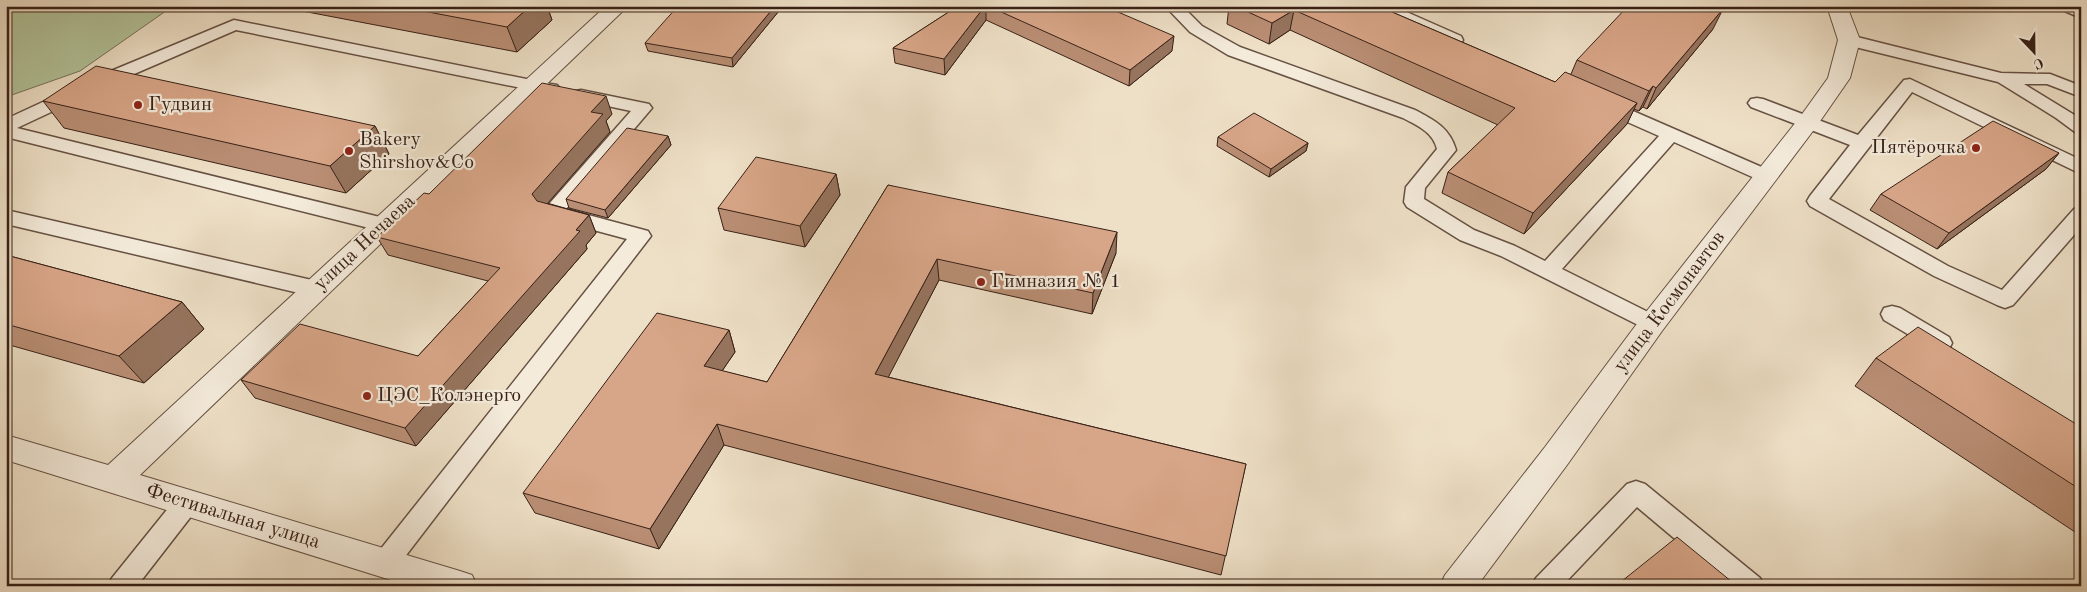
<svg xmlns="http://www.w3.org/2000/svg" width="2087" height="592" viewBox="0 0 2087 592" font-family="'Old Standard TT',serif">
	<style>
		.green { fill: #b3c39a; stroke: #767258 }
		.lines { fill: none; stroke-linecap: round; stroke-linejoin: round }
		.service-casing { stroke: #665143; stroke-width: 3 }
		.minor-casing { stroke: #665143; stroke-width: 2 }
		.service { fill: #f4ebdb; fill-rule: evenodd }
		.minor { fill: #f4ebdb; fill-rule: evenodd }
		.wall { fill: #b98e74; stroke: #382117 }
		.shaded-wall { fill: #96745e; stroke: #382117 }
		.building { fill: #d7a587; stroke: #382117 }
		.poi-dot { fill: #8f2418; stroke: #f4ebdb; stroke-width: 2 }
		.labels { text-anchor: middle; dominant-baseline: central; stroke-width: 4.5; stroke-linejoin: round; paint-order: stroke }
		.poi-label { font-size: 20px; fill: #382117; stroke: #f4ebdb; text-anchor: start }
		.street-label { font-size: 20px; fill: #382117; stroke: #f4ebdb }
	</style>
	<rect width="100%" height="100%" fill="#eee0c7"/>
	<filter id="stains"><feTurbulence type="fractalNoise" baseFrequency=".004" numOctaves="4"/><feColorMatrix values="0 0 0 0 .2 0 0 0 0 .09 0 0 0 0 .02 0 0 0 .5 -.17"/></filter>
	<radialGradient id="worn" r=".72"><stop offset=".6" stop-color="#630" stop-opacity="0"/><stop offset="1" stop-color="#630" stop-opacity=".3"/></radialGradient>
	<path class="green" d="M6 6H173L80 71 6 97Z"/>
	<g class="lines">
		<defs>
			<g id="service">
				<path d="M1165 6H1182L1202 26 1240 47 1415 110C1434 120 1450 128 1456 150L1425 188 1424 199 1474 230 1515 246 1545 261 1659 136 1598 109 1595 105 1598 101 1604 100 1610 101 1773 172 1776 176 1773 180 1766 182 1759 180 1674 142 1562 269 1660 318 1663 324 1660 330 1652 332 1501 256 1460 240 1407 207 1404 202 1406 187 1437 149C1433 132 1418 126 1403 118L1228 55 1190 32Z"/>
				<path d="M1371 6H1393L1461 36 1463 40 1461 44H1449L1373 9Z"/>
				<path d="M2058 6 2081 7V18L2060 9Z"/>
				<path d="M234 20 551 84 557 85 560 89 557 93 551 94 236 30 111 84 17 128 392 220 395 225 392 230 385 232 6 137V119L99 76Z"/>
				<path d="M1849 35 2001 73 2050 74 2081 86V97L2047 84H2024L2081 119V134L2075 132 2056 118 1998 82 1843 44 1841 40 1843 36Z"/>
				<path d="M1910 79 2081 160V174L1912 92 1829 199 1948 266 2002 290 2074 209 2081 207V227L2013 305 2005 308 1997 305 1934 276 1810 206 1807 201 1810 196 1850 145 1751 107 1748 103 1751 99 1757 98 1763 99 1858 135 1904 80Z"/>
				<path d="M581 90 649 104 652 108 566 209 648 231 651 236 394 571 385 574 376 571 372 563 376 555 627 239 545 217 542 212 631 111 575 99 572 95 575 91Z"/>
				<path d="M6 210 316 281 323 284 327 289 323 294 316 297 6 224Z"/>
				<path d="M1892 306 1900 308 1949 337 1952 343 1949 349 1941 351 1933 349 1884 320 1881 314 1884 308Z"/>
				<path d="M1636 481 1645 484 1760 578 1764 586H1731L1637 507 1562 586H1532L1536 578 1627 484Z"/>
				<path d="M187 492 196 496 199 503 196 510 137 586H108L112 578 178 496Z"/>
			</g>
			<g id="minor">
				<path d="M606 6H628L140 475 460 571 472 575 477 586H410L6 460V435L108 465Z"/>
				<path d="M1827 6H1847L1860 40 1850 78 1816 127 1662 331 1567 465 1477 586H1440L1445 575 1545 447 1642 317 1800 117 1828 78 1838 40Z"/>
			</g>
		</defs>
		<use href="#service" class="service-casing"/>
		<use href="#minor" class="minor-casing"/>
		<use href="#service" class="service"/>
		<use href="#minor" class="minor"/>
	</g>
	<g class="wall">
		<path d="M276 6H547L552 20 517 52Z"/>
		<path d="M783 6 733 67 648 51 645 43Z"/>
		<path d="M958 6H1104L1172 51 1129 86 986 20 945 75 895 63 893 48Z"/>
		<path d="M1229 6H1378L1555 82 1571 74 1577 60 1713 29 1647 109 1643 107 1639 111 1634 109 1627 124 1524 234 1442 193 1448 172 1498 125 1290 30 1269 44 1227 24Z"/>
		<path d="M43 101 375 126 389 154 346 193 64 128Z"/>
		<path d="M612 114 606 121 610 132 547 203 589 215 596 233 586 245 587 249 416 446 255 398 241 380 418 356 488 281 388 255 377 237 429 194Z"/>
		<path d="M668 136 671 145 608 218 569 208 566 199Z"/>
		<path d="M1218 137 1308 143 1306 151 1269 177 1217 146Z"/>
		<path d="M2059 153 2046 169 1937 249 1870 210 1881 194Z"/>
		<path d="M836 174 840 195 805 247 724 230 718 208Z"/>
		<path d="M888 185 1116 253 1092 314 939 280 888 377 1246 464 1221 575 724 445 659 549 535 513 523 493 729 330 735 352 722 371 767 382Z"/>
		<path d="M6 255 182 302 204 329 144 383 6 344Z"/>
		<path d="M1876 358 2081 427V536L1855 386Z"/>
		<path d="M1622 581 1737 586H1618Z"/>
	</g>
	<g class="shaded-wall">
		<path d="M530 6H547L552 20 517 52 507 27Z"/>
		<path d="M775 6H783L733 67 732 58Z"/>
		<path d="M985 6H986V20L945 75 944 59Z"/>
		<path d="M1723 9 1713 29 1647 109 1656 88Z"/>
		<path d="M1294 10 1290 30 1269 44 1272 23Z"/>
		<path d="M1174 36 1172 51 1129 86 1130 70Z"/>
		<path d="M1653 86 1643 107 1639 111 1649 91Z"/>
		<path d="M606 96 612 114 606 121 610 132 540 212 532 194 591 112Z"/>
		<path d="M1637 103 1627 124 1524 234 1533 213Z"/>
		<path d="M375 126 389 154 346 193 330 166Z"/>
		<path d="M668 136 671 145 608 218 605 210Z"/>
		<path d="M1308 143 1306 151 1269 177 1271 169Z"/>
		<path d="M2059 153 2046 169 1937 249 1949 233Z"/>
		<path d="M836 174 840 195 805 247 800 226Z"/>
		<path d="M589 215 596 233 586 245 587 249 416 446 405 428Z"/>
		<path d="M1117 232 1116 253 1092 314 1093 293Z"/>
		<path d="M937 259 939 280 879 395 875 374Z"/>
		<path d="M182 302 204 329 144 383 119 356Z"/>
		<path d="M729 330 735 352 711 387 704 366Z"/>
		<path d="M717 424 724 445 659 549 650 529Z"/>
	</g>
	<g class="building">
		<path d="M397 6H530L507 27Z"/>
		<path d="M678 6H775L732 58 645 43Z"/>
		<path d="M958 6H985L944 59 893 48Z"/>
		<path d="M988 6H1104L1174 36 1130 70Z"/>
		<path d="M1235 6H1378L1555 82 1565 72 1637 103 1533 213 1448 172 1515 108 1294 10 1272 23Z"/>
		<path d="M1628 6H1722L1723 9 1656 88 1653 86 1649 91 1577 60Z"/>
		<path d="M96 66 375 126 330 166 43 101Z"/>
		<path d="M542 83 606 96 591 112 603 114 532 194 537 201 589 215 576 230 580 231 405 428 241 380 300 324 418 356 500 268 377 237 424 193 429 194Z"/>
		<path d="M1254 113 1308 143 1271 169 1218 137Z"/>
		<path d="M1993 121 2059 153 1949 233 1881 194Z"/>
		<path d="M627 128 668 136 605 210 566 199Z"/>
		<path d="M756 157 836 174 800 226 718 208Z"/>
		<path d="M888 185 1117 232 1093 293 937 259 875 374 1246 464 1226 556 717 424 650 529 523 493 657 313 729 330 704 366 767 382Z"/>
		<path d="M6 255 182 302 119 356 6 324Z"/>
		<path d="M1918 327 2081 427V490L1876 358Z"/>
		<path d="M1677 537 1737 586H1627L1622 581Z"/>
	</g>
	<g class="poi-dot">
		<circle cx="138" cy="105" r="5"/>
		<circle cx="1976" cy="148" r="5"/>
		<circle cx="349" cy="151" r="5"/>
		<circle cx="981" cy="282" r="5"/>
		<circle cx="367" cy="396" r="5"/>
	</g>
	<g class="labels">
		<g class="poi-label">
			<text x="148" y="105">Гудвин</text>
			<text x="359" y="140">Bakery<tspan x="359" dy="23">Shirshov&amp;Co</tspan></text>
			<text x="1966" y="148" text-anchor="end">Пятёрочка</text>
			<text x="991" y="282">Гимназия № 1</text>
			<text x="377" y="396">ЦЭС_Колэнерго</text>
		</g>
		<g class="street-label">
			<text transform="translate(365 243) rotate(-43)">улица Нечаева</text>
			<text transform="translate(1670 302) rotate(-53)">улица Космонавтов</text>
			<text transform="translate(233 517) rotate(17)">Фестивальная улица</text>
		</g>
	</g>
	<rect width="2087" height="592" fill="none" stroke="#eee0c7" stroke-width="25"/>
	<rect x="8" y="8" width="2072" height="577" fill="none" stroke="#382117" stroke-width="2.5"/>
	<rect x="12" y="12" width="2062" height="567" fill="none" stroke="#382117"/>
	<g transform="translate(2034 52) rotate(158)" stroke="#f4ebdb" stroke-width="4" paint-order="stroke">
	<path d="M0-4L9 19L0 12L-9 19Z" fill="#382117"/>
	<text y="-8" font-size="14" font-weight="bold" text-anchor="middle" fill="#382117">С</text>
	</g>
	<rect width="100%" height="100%" filter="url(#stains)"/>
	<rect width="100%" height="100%" fill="url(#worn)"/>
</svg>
